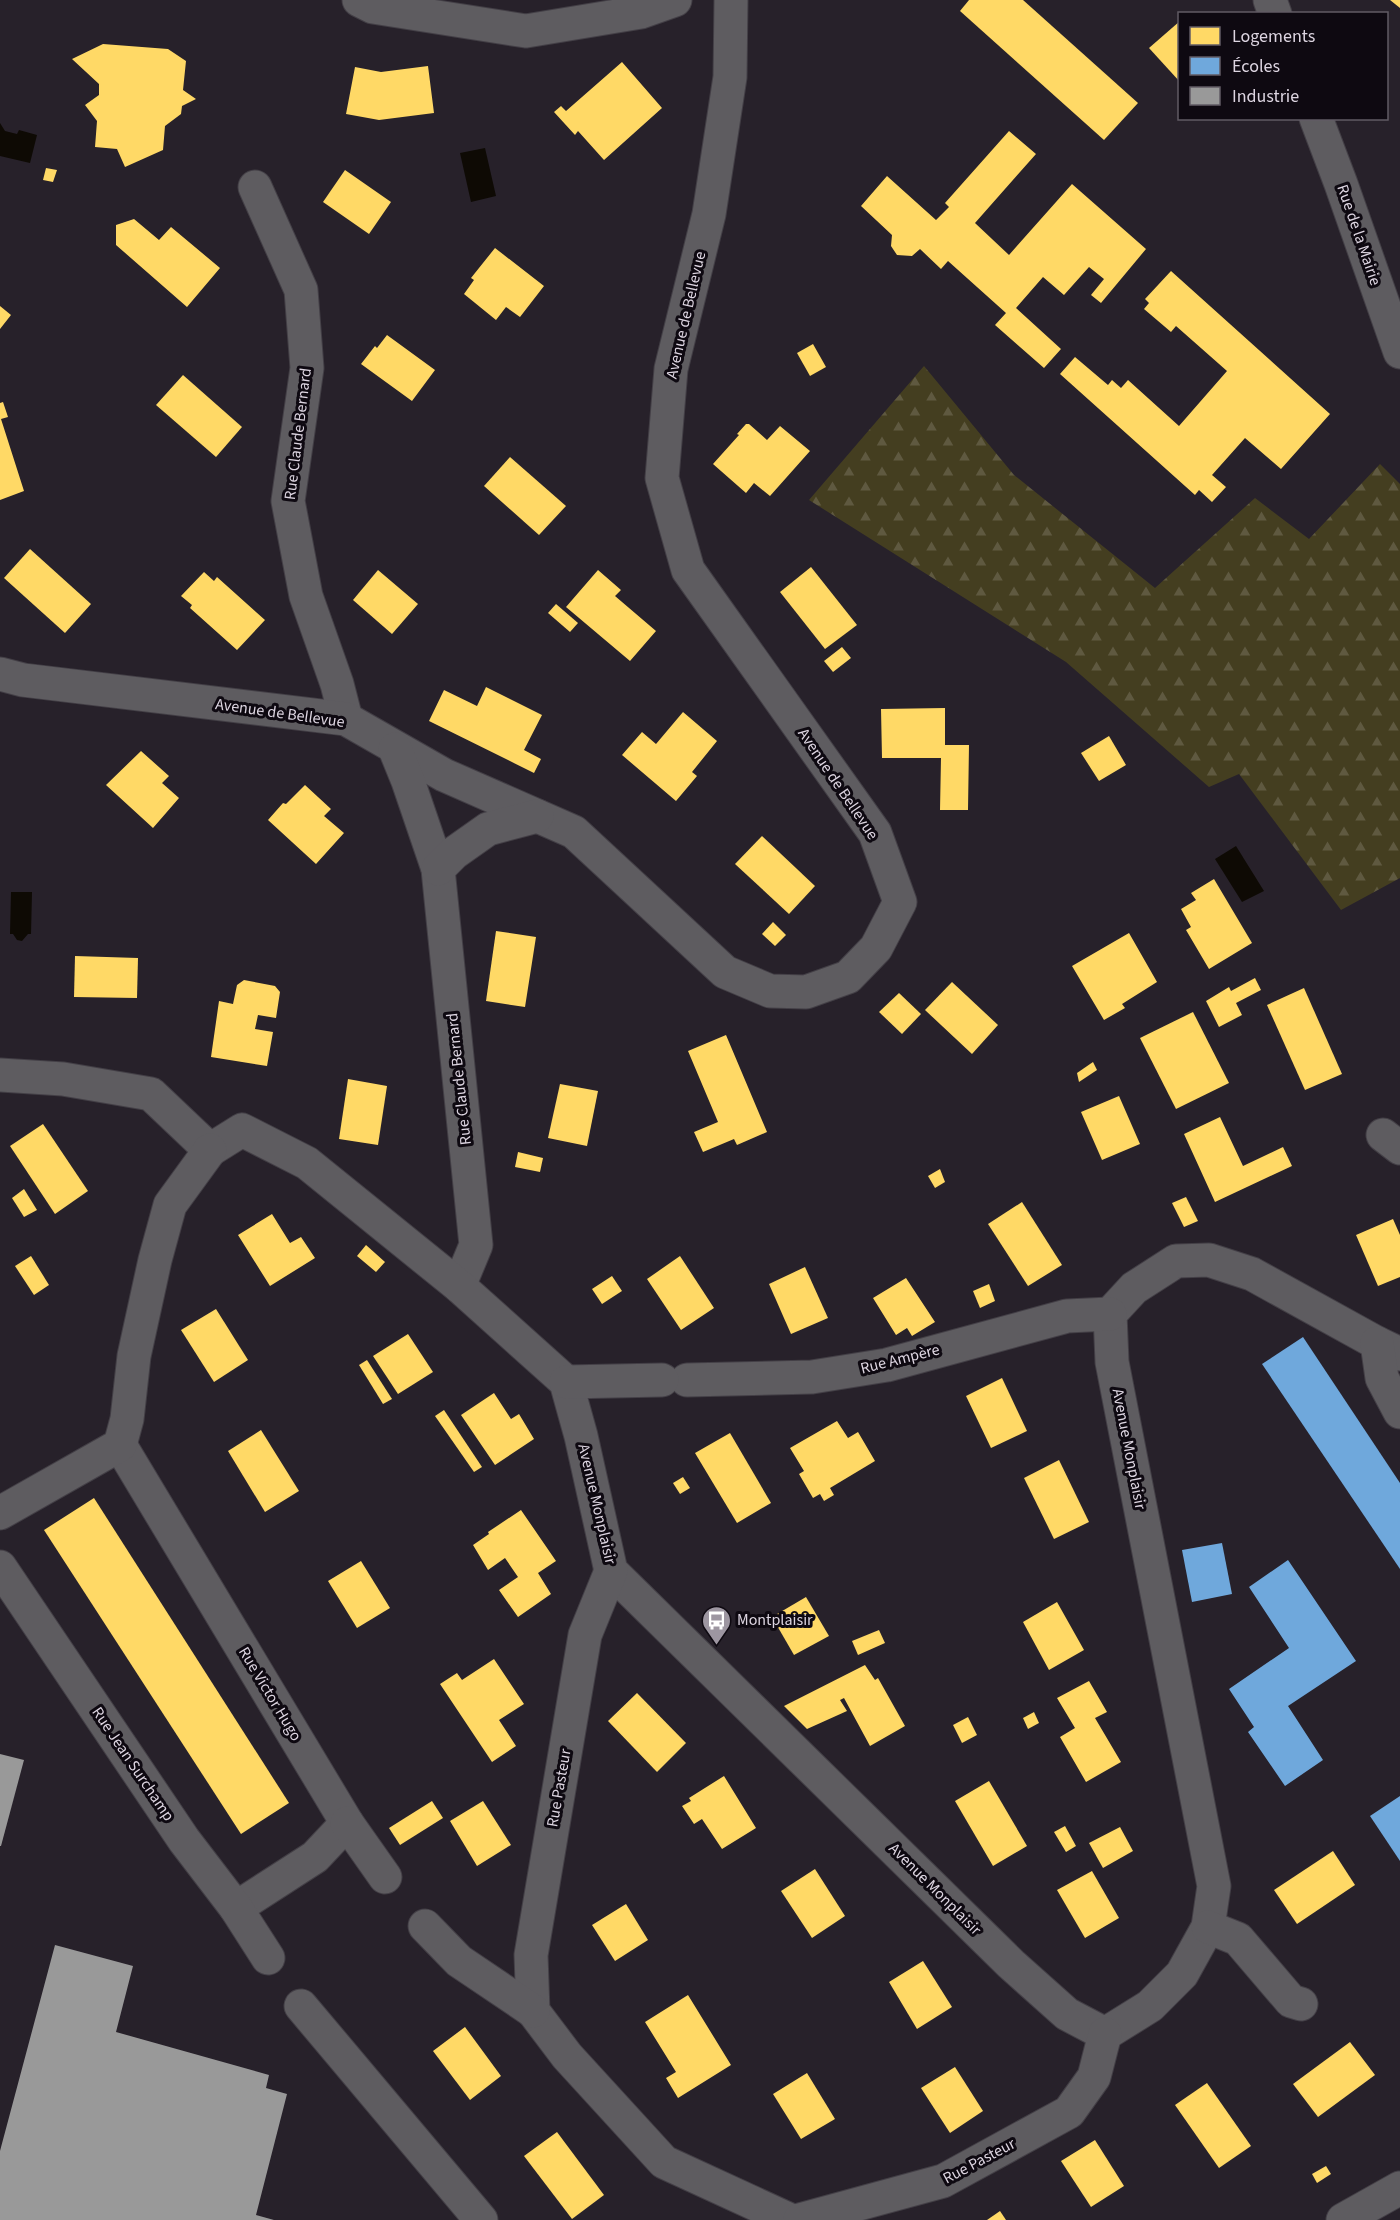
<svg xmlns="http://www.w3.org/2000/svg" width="1400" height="2220" viewBox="0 0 1400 2220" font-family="'Source Sans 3',sans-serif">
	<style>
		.forest { fill: url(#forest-firs) }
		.water { fill: #0e0a04 }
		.homes { fill: #ffd966 }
		.schools { fill: #6fa8dc }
		.industry { fill: #999 }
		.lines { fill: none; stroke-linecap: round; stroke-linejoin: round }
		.minor-casing { stroke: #433f46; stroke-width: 35 }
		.minor { stroke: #5e5c60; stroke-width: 33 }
		.labels { text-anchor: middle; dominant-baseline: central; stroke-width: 6; stroke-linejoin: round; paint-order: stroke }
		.street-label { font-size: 16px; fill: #ddd5e1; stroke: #0e0911 }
		.poi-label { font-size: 16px; fill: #ddd5e1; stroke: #0e0911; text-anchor: start }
	</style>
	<defs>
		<pattern id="forest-firs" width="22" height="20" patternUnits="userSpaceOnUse" patternTransform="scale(1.5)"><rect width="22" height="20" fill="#443e20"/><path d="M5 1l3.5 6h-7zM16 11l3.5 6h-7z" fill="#5f5940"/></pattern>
	</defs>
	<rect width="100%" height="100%" fill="#27212a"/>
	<path class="forest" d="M924 366 1014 475 1155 588 1255 498 1309 539 1380 464 1400 484V878L1341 910 1239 774 1209 787 1066 662 809 500Z"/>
	<g class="water">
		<path d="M0 123 5 131 17 134 19 130 37 135 30 163 0 156Z"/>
		<path d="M485 148 496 196 471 202 460 153Z"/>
		<path d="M1236 846 1264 891 1242 902 1215 859Z"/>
		<path d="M11 892H32L31 934H28L22 941 17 940 13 934H10Z"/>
	</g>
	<g class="homes">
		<path d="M969 0H1023L1138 103 1104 140 960 11Z"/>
		<path d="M1390 0H1400V8Z"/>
		<path d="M1180 21V82L1149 48Z"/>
		<path d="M103 44 168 49 186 61 183 90 196 99 182 106 181 114 165 126 163 150 125 167 117 149 95 147 97 121 85 105 99 95V84L72 59Z"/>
		<path d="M622 62 662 108 604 160 578 131 575 135 554 112 561 106 566 111Z"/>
		<path d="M428 66 434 113 379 120 346 114 355 67 381 72Z"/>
		<path d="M1009 131 1036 154 975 223 1009 255 1072 184 1146 249 1101 303 1091 295 1104 279 1089 267 1064 295 1043 277 1016 308 1061 349 1044 368 995 325 1006 313 948 261 941 269 920 249 912 256 897 255 891 246 892 235 861 206 887 176 936 220 949 207 945 203Z"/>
		<path d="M46 168 57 170 53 182 43 180Z"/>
		<path d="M345 170 391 202 369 234 323 202Z"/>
		<path d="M134 219 159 240 171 227 220 268 187 307 116 245V225Z"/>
		<path d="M495 248 544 286 520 317 506 307 496 320 464 294 474 280 471 278Z"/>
		<path d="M1171 271 1330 414 1281 469 1245 438 1212 475 1226 487 1212 502 1199 490 1195 495 1060 374 1075 357 1108 385 1112 380 1121 388 1128 380 1179 426 1227 371 1176 326 1171 332 1144 309 1149 303 1145 299Z"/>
		<path d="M0 306 11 315 0 329Z"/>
		<path d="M387 335 435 370 412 401 361 364 375 346 377 348Z"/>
		<path d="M813 344 826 367 810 376 797 353Z"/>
		<path d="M183 375 242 427 216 457 156 405Z"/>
		<path d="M3 402 8 417 1 419 24 491 0 500V403Z"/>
		<path d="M746 424H749L767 440 780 426 810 451 770 496 754 483 746 493 713 464 739 435 737 434Z"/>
		<path d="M510 457 566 506 539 535 484 486Z"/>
		<path d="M30 549 91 604 65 633 4 578Z"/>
		<path d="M811 567 857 625 825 649 780 592Z"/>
		<path d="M378 570 418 604 392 634 353 600Z"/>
		<path d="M598 570 621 590 615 596 656 631 630 661 566 607Z"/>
		<path d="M204 572 214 581 217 577 265 620 237 650 190 608 192 605 181 596Z"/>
		<path d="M556 604 578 623 570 632 548 613Z"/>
		<path d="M842 647 851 658 833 672 824 661Z"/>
		<path d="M486 687 542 715 524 750 541 759 534 773 429 721 444 690 477 706Z"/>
		<path d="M945 708V745H969L968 810H940L941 758H882L881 709Z"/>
		<path d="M683 712 717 741 692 772 697 776 676 801 622 755 642 732 656 744Z"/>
		<path d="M1109 736 1126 765 1099 781 1081 753Z"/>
		<path d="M141 751 169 776 162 783 179 798 153 828 106 785Z"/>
		<path d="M305 785 331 809 324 816 344 833 316 864 268 820 283 803 286 804Z"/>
		<path d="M762 836 815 886 789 914 735 864Z"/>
		<path d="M1214 879 1252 943 1209 969 1186 930 1191 927 1181 909 1196 900 1191 893Z"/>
		<path d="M773 922 786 935 775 946 762 934Z"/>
		<path d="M496 931 536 937 525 1007 486 1001Z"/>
		<path d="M1129 933 1157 982 1122 1004 1125 1008 1104 1020 1072 966Z"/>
		<path d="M75 956 138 958 137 998 74 997Z"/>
		<path d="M1255 978 1261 990 1236 1003 1242 1015 1219 1027 1206 1001 1229 987 1231 991Z"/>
		<path d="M244 980 275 986 280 992 276 1018 258 1015 255 1029 273 1032 267 1066 211 1057 219 1001 233 1004 237 985Z"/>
		<path d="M952 982 998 1025 972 1054 925 1010Z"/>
		<path d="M1304 988 1342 1074 1305 1090 1267 1005Z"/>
		<path d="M899 993 921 1014 902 1034 879 1012Z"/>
		<path d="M1193 1012 1229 1083 1176 1109 1140 1038Z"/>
		<path d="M726 1035 767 1132 737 1145 734 1139 703 1152 694 1132 718 1122 688 1051Z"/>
		<path d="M1093 1062 1097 1070 1079 1082 1077 1073Z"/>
		<path d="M348 1079 387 1086 378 1145 339 1139Z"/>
		<path d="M560 1084 598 1091 587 1146 548 1138Z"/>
		<path d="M1119 1096 1140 1144 1102 1160 1081 1112Z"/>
		<path d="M1220 1117 1243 1166 1283 1147 1292 1166 1215 1202 1184 1134Z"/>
		<path d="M43 1124 88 1191 55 1214 10 1146Z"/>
		<path d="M518 1152 543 1158 540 1172 515 1167Z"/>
		<path d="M940 1169 945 1182 935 1188 928 1176Z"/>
		<path d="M24 1189 37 1210 24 1217 12 1198Z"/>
		<path d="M1186 1197 1198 1221 1184 1227 1172 1203Z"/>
		<path d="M1022 1202 1062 1265 1028 1286 988 1224Z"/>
		<path d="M272 1214 290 1243 301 1237 315 1258 270 1286 238 1235Z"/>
		<path d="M1393 1219 1400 1235V1277L1378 1286 1356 1235Z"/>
		<path d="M366 1245 385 1262 376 1272 357 1256Z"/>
		<path d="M31 1256 49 1285 34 1295 15 1266Z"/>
		<path d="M680 1256 714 1308 681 1330 647 1279Z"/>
		<path d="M805 1267 828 1318 791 1334 769 1284Z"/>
		<path d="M612 1276 622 1291 602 1304 592 1289Z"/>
		<path d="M906 1278 935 1322 912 1336 907 1328 896 1335 873 1298Z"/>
		<path d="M989 1284 995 1301 980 1308 973 1291Z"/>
		<path d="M216 1309 248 1360 214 1382 181 1330Z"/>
		<path d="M408 1334 433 1372 398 1394 373 1356Z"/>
		<path d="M367 1360 392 1399 383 1404 359 1365Z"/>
		<path d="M1002 1378 1027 1431 991 1448 966 1396Z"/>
		<path d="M494 1393 511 1419 519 1414 534 1439 495 1465 461 1415Z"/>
		<path d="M444 1410 482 1467 474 1472 435 1416Z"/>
		<path d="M837 1421 848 1438 858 1432 875 1461 830 1488 834 1495 824 1501 820 1494 813 1498 799 1474 804 1471 790 1448Z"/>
		<path d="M261 1430 299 1491 265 1512 228 1451Z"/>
		<path d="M730 1433 771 1503 737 1523 695 1453Z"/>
		<path d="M1059 1460 1089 1522 1054 1539 1024 1478Z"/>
		<path d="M683 1477 690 1488 680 1494 673 1483Z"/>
		<path d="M94 1498 289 1803 241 1834 44 1530Z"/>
		<path d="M521 1510 556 1561 538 1573 551 1594 518 1617 499 1590 518 1577 505 1558 488 1570 473 1545 489 1534 488 1532Z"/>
		<path d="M361 1561 390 1608 357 1628 328 1581Z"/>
		<path d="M806 1597 829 1636 794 1655 772 1617Z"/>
		<path d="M1057 1602 1084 1650 1049 1670 1023 1622Z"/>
		<path d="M879 1630 885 1643 858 1655 852 1641Z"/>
		<path d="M494 1659 524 1704 499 1720 516 1746 492 1762 440 1684 457 1673 462 1680Z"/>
		<path d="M865 1665 875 1680 878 1678 905 1726 870 1746 844 1698 840 1700 847 1711 807 1729 784 1706Z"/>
		<path d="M1089 1681 1107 1712 1095 1718 1121 1762 1086 1782 1060 1737 1075 1728 1057 1698Z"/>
		<path d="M637 1693 686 1743 657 1772 608 1721Z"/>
		<path d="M1034 1712 1039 1723 1028 1729 1023 1718Z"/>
		<path d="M968 1717 977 1735 962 1743 953 1725Z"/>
		<path d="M724 1776 756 1828 722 1849 702 1819 694 1824 682 1806 691 1801 689 1798Z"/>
		<path d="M989 1781 1027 1846 993 1866 955 1801Z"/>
		<path d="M432 1801 443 1818 400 1845 389 1828Z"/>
		<path d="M483 1801 511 1845 477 1866 450 1821Z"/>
		<path d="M1065 1826 1076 1846 1066 1852 1054 1832Z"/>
		<path d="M1120 1827 1133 1851 1103 1868 1089 1843Z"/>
		<path d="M1333 1851 1355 1885 1297 1924 1274 1890Z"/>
		<path d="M815 1869 845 1916 812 1938 781 1891Z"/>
		<path d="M1092 1871 1119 1918 1085 1938 1057 1890Z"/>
		<path d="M626 1904 648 1940 615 1961 592 1925Z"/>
		<path d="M923 1961 952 2007 917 2029 889 1982Z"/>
		<path d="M688 1995 731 2065 678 2098 666 2078 676 2072 645 2022Z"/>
		<path d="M465 2027 501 2076 470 2100 433 2051Z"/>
		<path d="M1350 2042 1375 2075 1318 2117 1293 2084Z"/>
		<path d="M955 2067 983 2111 950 2133 921 2088Z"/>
		<path d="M807 2073 835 2119 801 2139 773 2094Z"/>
		<path d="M1207 2083 1251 2146 1219 2168 1175 2105Z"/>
		<path d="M557 2132 604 2195 572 2219 524 2156Z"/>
		<path d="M1095 2140 1124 2186 1091 2207 1061 2161Z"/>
		<path d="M1326 2166 1331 2174 1317 2183 1312 2174Z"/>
		<path d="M1000 2211 1006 2220H987Z"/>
	</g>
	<g class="schools">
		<path d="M1303 1337 1400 1483V1569L1262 1364Z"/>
		<path d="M1222 1543 1232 1594 1192 1602 1182 1550Z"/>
		<path d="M1288 1560 1356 1661 1288 1706 1323 1760 1285 1786 1248 1732 1254 1727 1229 1689 1289 1648 1249 1587Z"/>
		<path d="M1400 1796V1861L1370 1816Z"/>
	</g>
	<g class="industry">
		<path d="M0 1754 24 1760 1 1846H0Z"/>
		<path d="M55 1945 133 1966 116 2032 269 2075 266 2088 287 2094 256 2215 274 2220H0V2151Z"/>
	</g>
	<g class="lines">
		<defs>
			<g id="minor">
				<path d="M359 0 373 7 526 31 641 12 675 0"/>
				<path d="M1270 0 1275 14"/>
				<path d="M1316 118 1341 184 1400 352"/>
				<path d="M255 187 301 290 307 368 288 501 306 596 337 684 346 719"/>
				<path d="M0 674 23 680 346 719 444 775 574 832 725 972 770 991 806 992 848 977 876 948 900 902 875 833 688 570 662 478 671 369 709 214 730 77 731 0"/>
				<path d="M395 749 408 781 438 869 476 1245 459 1286"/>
				<path d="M438 869 454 853 488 829 537 816"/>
				<path d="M0 1075 63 1079 151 1094 210 1150 242 1130 307 1163 459 1286 566 1382 581 1436 611 1571 1011 1964 1067 2014 1105 2034 1150 2006 1182 1974 1208 1927 1214 1886 1112 1362 1110 1314 1134 1288 1176 1261 1209 1260 1252 1274 1377 1343 1400 1354"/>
				<path d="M1383 1135 1400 1148"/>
				<path d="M1377 1343 1382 1378 1400 1412"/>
				<path d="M687 1380 812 1377 887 1365 1067 1316 1110 1314"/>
				<path d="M566 1382 662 1380"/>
				<path d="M120 1445 347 1823 315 1857 236 1908"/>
				<path d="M0 1513 120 1445 127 1419 134 1356 155 1260 170 1205 210 1150"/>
				<path d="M0 1567 184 1840 236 1908 268 1958"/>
				<path d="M611 1571 585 1635 531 1955 533 2011 567 2056 664 2162 790 2220"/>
				<path d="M347 1823 385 1877"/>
				<path d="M425 1926 459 1961 533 2011"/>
				<path d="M1208 1927 1238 1939 1291 2001 1301 2004"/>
				<path d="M301 2006 481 2220"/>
				<path d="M800 2220 943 2181 1069 2112 1094 2077 1105 2034"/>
				<path d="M1343 2220 1400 2188"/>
			</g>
		</defs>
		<use href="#minor" class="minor-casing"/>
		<use href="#minor" class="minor"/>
	</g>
	<defs>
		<symbol id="bus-pin" viewBox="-11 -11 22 30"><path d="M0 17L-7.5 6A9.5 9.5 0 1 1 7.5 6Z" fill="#9d96a1" stroke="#0e0911"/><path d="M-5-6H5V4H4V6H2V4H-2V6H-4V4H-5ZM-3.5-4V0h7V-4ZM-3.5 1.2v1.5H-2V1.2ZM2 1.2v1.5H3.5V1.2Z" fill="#fff"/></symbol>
	</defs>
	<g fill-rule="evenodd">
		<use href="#bus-pin" x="700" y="1604" width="33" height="45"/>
	</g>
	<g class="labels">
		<g class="street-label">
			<text transform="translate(1359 235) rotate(71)">Rue de la Mairie</text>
			<text transform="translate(686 315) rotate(-77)">Avenue de Bellevue</text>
			<text transform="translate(298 434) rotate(-83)">Rue Claude Bernard</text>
			<text transform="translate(280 713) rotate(8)">Avenue de Bellevue</text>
			<text transform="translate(838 784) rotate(56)">Avenue de Bellevue</text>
			<text transform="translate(459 1079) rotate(-96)">Rue Claude Bernard</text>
			<text transform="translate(900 1359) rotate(-14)">Rue Ampère</text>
			<text transform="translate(1129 1449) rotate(79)">Avenue Monplaisir</text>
			<text transform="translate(597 1504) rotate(77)">Avenue Monplaisir</text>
			<text transform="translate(270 1694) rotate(59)">Rue Victor Hugo</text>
			<text transform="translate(133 1764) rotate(56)">Rue Jean Surchamp</text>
			<text transform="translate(559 1788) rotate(-80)">Rue Pasteur</text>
			<text transform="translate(935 1889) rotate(45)">Avenue Monplaisir</text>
			<text transform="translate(979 2161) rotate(-28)">Rue Pasteur</text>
		</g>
		<g class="poi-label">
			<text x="737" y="1620">Montplaisir</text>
		</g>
	</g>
	<rect x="1178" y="12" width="210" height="108" fill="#0e0911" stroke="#615b64" stroke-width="1.5"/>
	<rect x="1190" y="27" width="30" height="18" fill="#ffd966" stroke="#615b64" stroke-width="1.5"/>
	<text x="1232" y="42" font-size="18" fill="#ddd5e1">Logements</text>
	<rect x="1190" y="57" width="30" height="18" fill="#6fa8dc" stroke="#615b64" stroke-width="1.5"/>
	<text x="1232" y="72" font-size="18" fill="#ddd5e1">Écoles</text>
	<rect x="1190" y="87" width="30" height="18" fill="#999999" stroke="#615b64" stroke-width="1.5"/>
	<text x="1232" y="102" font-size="18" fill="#ddd5e1">Industrie</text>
</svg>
